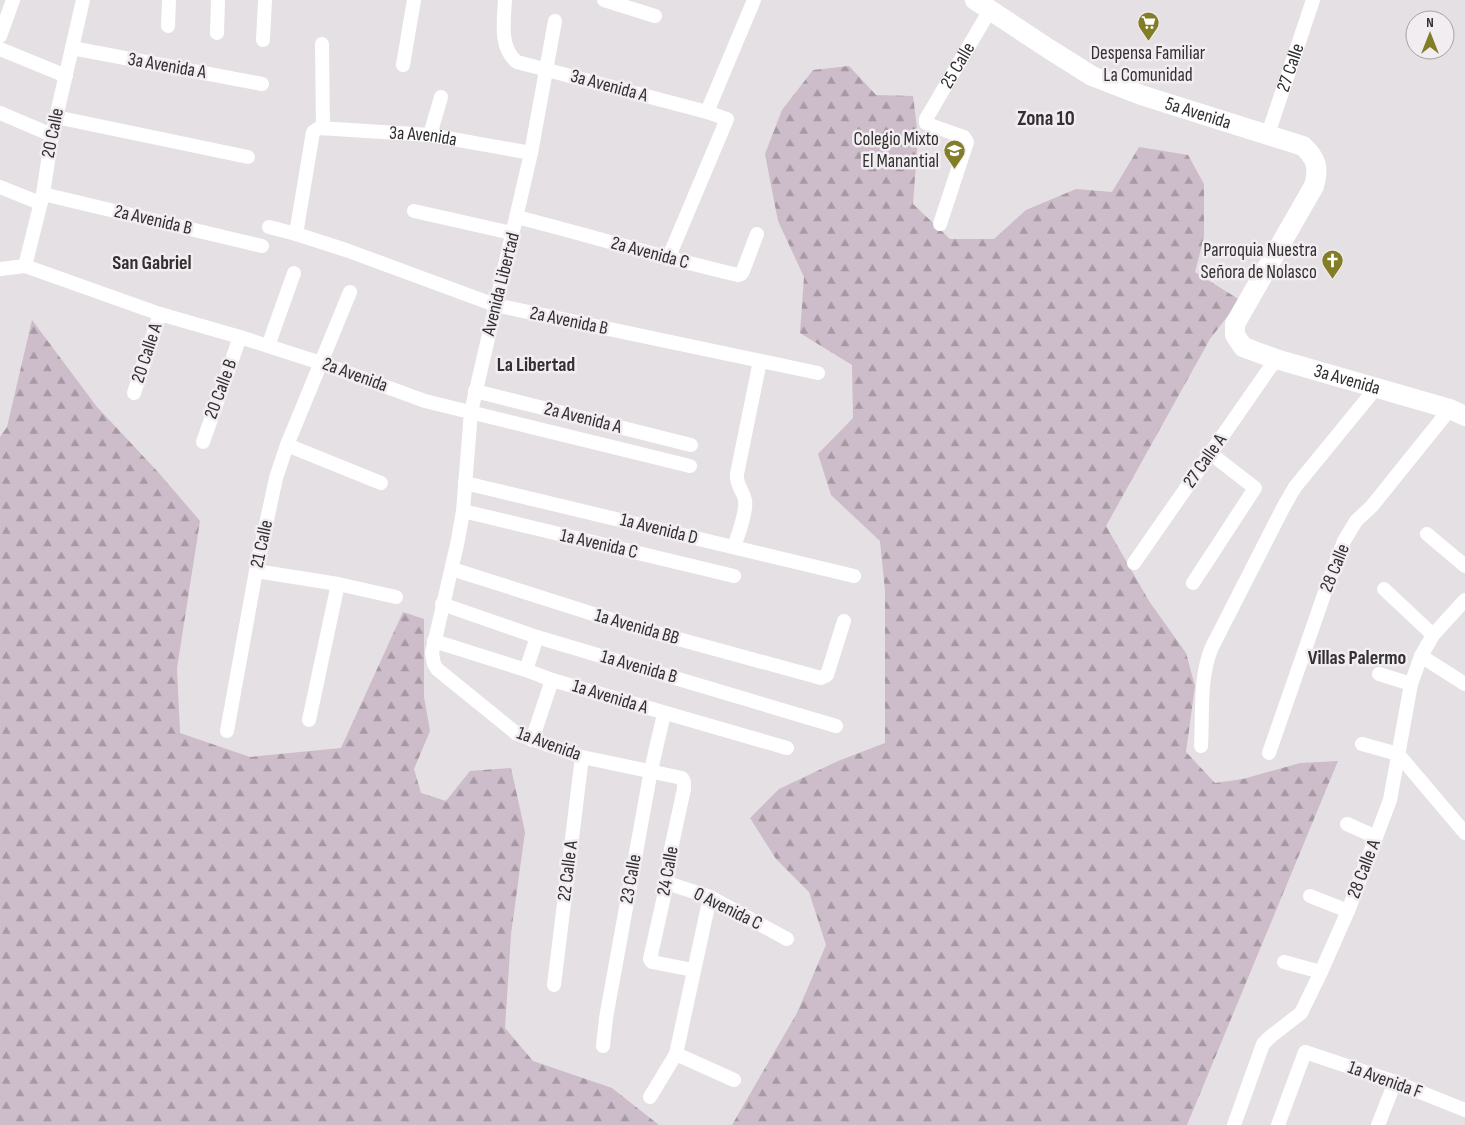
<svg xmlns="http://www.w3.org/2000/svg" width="1465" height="1125" viewBox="0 0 1465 1125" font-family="'Sofia Sans Condensed',sans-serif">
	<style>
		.forest { fill: url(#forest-firs) }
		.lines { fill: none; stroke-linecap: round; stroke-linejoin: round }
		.street { stroke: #fff; stroke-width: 14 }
		.secondary { stroke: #fff; stroke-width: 20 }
		.labels { text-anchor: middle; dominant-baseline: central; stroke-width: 5; stroke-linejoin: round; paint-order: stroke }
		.poi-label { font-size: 19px; fill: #323031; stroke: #f2edf1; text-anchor: end }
		.street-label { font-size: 19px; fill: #323031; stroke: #f2edf1 }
		.neighbourhood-label { font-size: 20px; font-weight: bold; fill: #323031; stroke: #f2edf1 }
		.quarter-label { font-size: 21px; font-weight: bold; fill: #323031; stroke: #f2edf1 }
	</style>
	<defs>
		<pattern id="forest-firs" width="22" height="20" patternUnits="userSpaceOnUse" patternTransform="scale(1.25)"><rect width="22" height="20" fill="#cdbcc9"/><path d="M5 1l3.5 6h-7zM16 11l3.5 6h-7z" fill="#a799a4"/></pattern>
	</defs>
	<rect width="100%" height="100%" fill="#e5e0e3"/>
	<g class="forest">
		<path d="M849 66 876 95 913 96 918 137 913 204 950 239H994L1026 210 1076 189 1112 192 1139 147 1188 155 1204 184V237L1195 272 1240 300 1210 339 1106 526 1149 601 1186 653 1195 686 1186 752 1215 783 1243 779 1300 763 1338 761 1187 1125H732L797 1013 826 945 809 892 776 859 750 818 779 789 838 761 885 743V591L880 541 831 495 818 454 853 418 852 365 800 333 804 277 778 221 765 154 782 110 813 70Z"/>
		<path d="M32 320 97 407 158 472 200 521 177 668 180 733 250 757 341 748 403 612 424 619V697L430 731 414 769 421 793 446 801 470 771 511 768 525 832 511 934 505 1028 533 1061 612 1088 659 1125H0V437L7 427Z"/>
	</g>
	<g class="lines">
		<g class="street">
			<path d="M505 0C504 20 499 48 517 62L707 112 727 119 668 259"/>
			<path d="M604 0 655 16"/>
			<path d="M555 21 531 153 471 412 463 511 458 540 432 653 434 664 437 669 517 734 582 757 682 778 684 782V789L671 849 667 883 650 959 652 962 693 970"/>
			<path d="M168 26 169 0"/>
			<path d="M217 33 218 0"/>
			<path d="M0 36 13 0"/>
			<path d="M263 40 265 0"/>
			<path d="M322 44 323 127"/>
			<path d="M72 48 262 84"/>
			<path d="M0 49 66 76"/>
			<path d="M403 65 414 0"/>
			<path d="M707 112 754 0"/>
			<path d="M0 113 52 135"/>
			<path d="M56 117 248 157"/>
			<path id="s1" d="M1268 134 1313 0"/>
			<path d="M430 135 441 97"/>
			<path d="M0 187 40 203"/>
			<path d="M43 194 262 246"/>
			<path d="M414 211 512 233"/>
			<path d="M517 217C591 236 664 258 738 275L741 274 743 271 757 234"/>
			<path id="s2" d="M940 224 967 142 964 137 930 125 926 123V119L990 10"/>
			<path d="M269 227 296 234 346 250 495 305 818 373"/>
			<path id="s3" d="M296 234 313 132 319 128 430 135 531 153"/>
			<path d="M25 266 160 314 240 337 321 363 425 401 690 466"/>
			<path d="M25 266 43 194 52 135 83 0"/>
			<path d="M0 269 25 266"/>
			<path d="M268 346 294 273"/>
			<path d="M475 391 691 445"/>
			<path d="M134 393 160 314"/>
			<path d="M203 442 240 337"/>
			<path d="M287 445 381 483"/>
			<path d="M465 483 854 576"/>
			<path d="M463 511 734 576"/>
			<path d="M1427 534 1465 566"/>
			<path d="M734 547C738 535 747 512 745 500 743 490 736 486 737 474L760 361"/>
			<path d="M1134 563 1276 359"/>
			<path d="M452 569 631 626 821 678 827 675 844 621"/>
			<path d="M256 571 338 584 396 597"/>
			<path d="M1193 583 1255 488 1210 453"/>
			<path d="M1384 589 1433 635"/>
			<path d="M442 604 537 637 836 726"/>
			<path d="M434 641 526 670 552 680 787 748"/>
			<path d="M1421 656 1465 684"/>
			<path d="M526 670 537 637"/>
			<path d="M1379 674 1411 684"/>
			<path d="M309 720 338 584"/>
			<path d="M227 731 256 571 276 478 287 445 350 292"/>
			<path d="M532 740 552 680"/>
			<path d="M1362 744 1398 754 1465 833"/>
			<path d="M1201 746C1203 714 1199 677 1212 647L1284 506 1295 487 1376 388"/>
			<path d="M1269 753 1326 589 1344 541 1356 521 1372 506 1450 409"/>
			<path d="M1347 824 1376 837"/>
			<path d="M667 883 710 897 787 939"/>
			<path d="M1310 896 1348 911"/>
			<path d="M710 897 676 1054 734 1080"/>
			<path d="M1284 962 1321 972"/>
			<path d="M554 985 582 757"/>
			<path d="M603 1046 606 1018 651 770 664 714"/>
			<path d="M650 1097 676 1054"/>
			<path d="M1234 1125 1263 1044 1270 1037 1301 1013 1321 972 1348 911 1390 800 1411 684 1421 656 1433 635 1465 600"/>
			<path d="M1278 1125 1305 1052 1395 1082 1465 1110"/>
			<path d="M1378 1125 1395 1082"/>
		</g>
		<path class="secondary" id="s4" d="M975 0 1049 49 1092 76 1141 95 1303 146C1317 159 1319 168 1314 186L1235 324V335L1243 347 1276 359 1450 409 1465 416"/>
	</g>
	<defs>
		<symbol id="supermarket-pin" viewBox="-11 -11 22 30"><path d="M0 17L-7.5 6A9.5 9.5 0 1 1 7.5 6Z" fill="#837e26" stroke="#f2edf1"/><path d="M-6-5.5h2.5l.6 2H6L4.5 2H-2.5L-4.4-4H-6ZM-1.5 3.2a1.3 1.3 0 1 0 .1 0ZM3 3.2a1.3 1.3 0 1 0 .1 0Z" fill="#fff"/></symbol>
		<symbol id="school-pin" viewBox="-11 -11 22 30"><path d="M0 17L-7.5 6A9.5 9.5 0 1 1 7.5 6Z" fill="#837e26" stroke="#f2edf1"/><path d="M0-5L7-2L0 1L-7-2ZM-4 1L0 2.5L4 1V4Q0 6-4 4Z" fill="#fff"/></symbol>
		<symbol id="church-pin" viewBox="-11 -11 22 30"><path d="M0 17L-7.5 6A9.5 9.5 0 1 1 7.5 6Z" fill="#837e26" stroke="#f2edf1"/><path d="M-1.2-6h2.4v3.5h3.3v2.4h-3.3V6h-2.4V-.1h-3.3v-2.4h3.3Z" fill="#fff"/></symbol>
	</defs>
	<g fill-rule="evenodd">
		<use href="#supermarket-pin" x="1136" y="10" width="25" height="34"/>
		<use href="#school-pin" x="942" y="138" width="25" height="34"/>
		<use href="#church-pin" x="1320" y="248" width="25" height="34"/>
	</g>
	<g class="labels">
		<g class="poi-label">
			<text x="1148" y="53" text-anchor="middle">Despensa Familiar<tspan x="1148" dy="22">La Comunidad</tspan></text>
			<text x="939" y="139">Colegio Mixto<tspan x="939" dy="22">El Manantial</tspan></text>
			<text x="1317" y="250">Parroquia Nuestra<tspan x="1317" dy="22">Señora de Nolasco</tspan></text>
		</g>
		<g class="street-label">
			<text transform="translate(167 66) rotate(10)">3a Avenida A</text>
			<text stroke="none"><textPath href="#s2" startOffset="199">25 Calle</textPath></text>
			<text stroke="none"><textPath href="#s1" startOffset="70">27 Calle</textPath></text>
			<text transform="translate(609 86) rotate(15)">3a Avenida A</text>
			<text stroke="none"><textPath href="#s4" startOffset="252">5a Avenida</textPath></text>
			<text transform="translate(53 133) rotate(-79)">20 Calle</text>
			<text stroke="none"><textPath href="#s3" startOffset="215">3a Avenida</textPath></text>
			<text transform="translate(153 220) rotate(13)">2a Avenida B</text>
			<text transform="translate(650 253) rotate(15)">2a Avenida C</text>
			<text transform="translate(501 284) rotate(-76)">Avenida Libertad</text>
			<text transform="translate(569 321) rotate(12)">2a Avenida B</text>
			<text transform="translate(147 353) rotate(-72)">20 Calle A</text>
			<text transform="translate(355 375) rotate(20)">2a Avenida</text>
			<text stroke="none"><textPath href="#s4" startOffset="700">3a Avenida</textPath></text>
			<text transform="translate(221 389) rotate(-70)">20 Calle B</text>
			<text transform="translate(583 418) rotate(14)">2a Avenida A</text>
			<text transform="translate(1205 461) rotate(-55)">27 Calle A</text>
			<text transform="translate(659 529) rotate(14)">1a Avenida D</text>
			<text transform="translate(262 544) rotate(-78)">21 Calle</text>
			<text transform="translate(599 544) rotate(13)">1a Avenida C</text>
			<text transform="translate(1335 568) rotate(-68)">28 Calle</text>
			<text transform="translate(637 627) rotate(16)">1a Avenida BB</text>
			<text transform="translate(639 667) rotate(16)">1a Avenida B</text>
			<text transform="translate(610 697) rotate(17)">1a Avenida A</text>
			<text transform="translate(549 744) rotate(20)">1a Avenida</text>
			<text transform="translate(1364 869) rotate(-69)">28 Calle A</text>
			<text transform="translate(568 871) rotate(-83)">22 Calle A</text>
			<text transform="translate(668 871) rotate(-80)">24 Calle</text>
			<text transform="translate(631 879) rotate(-80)">23 Calle</text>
			<text transform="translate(728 909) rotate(26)">0 Avenida C</text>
			<text transform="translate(1385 1080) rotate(20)">1a Avenida F</text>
		</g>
		<g class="neighbourhood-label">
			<text x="152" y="263">San Gabriel</text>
			<text x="536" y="365">La Libertad</text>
			<text x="1357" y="658">Villas Palermo</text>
		</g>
		<g class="quarter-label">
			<text x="1046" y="118">Zona 10</text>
		</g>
	</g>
	<g transform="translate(1430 35)"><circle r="24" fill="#f2edf1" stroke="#a5a1a4"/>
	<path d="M0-4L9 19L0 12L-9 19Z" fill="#837e26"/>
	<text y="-8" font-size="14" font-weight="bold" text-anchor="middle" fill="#323031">N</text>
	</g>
</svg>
